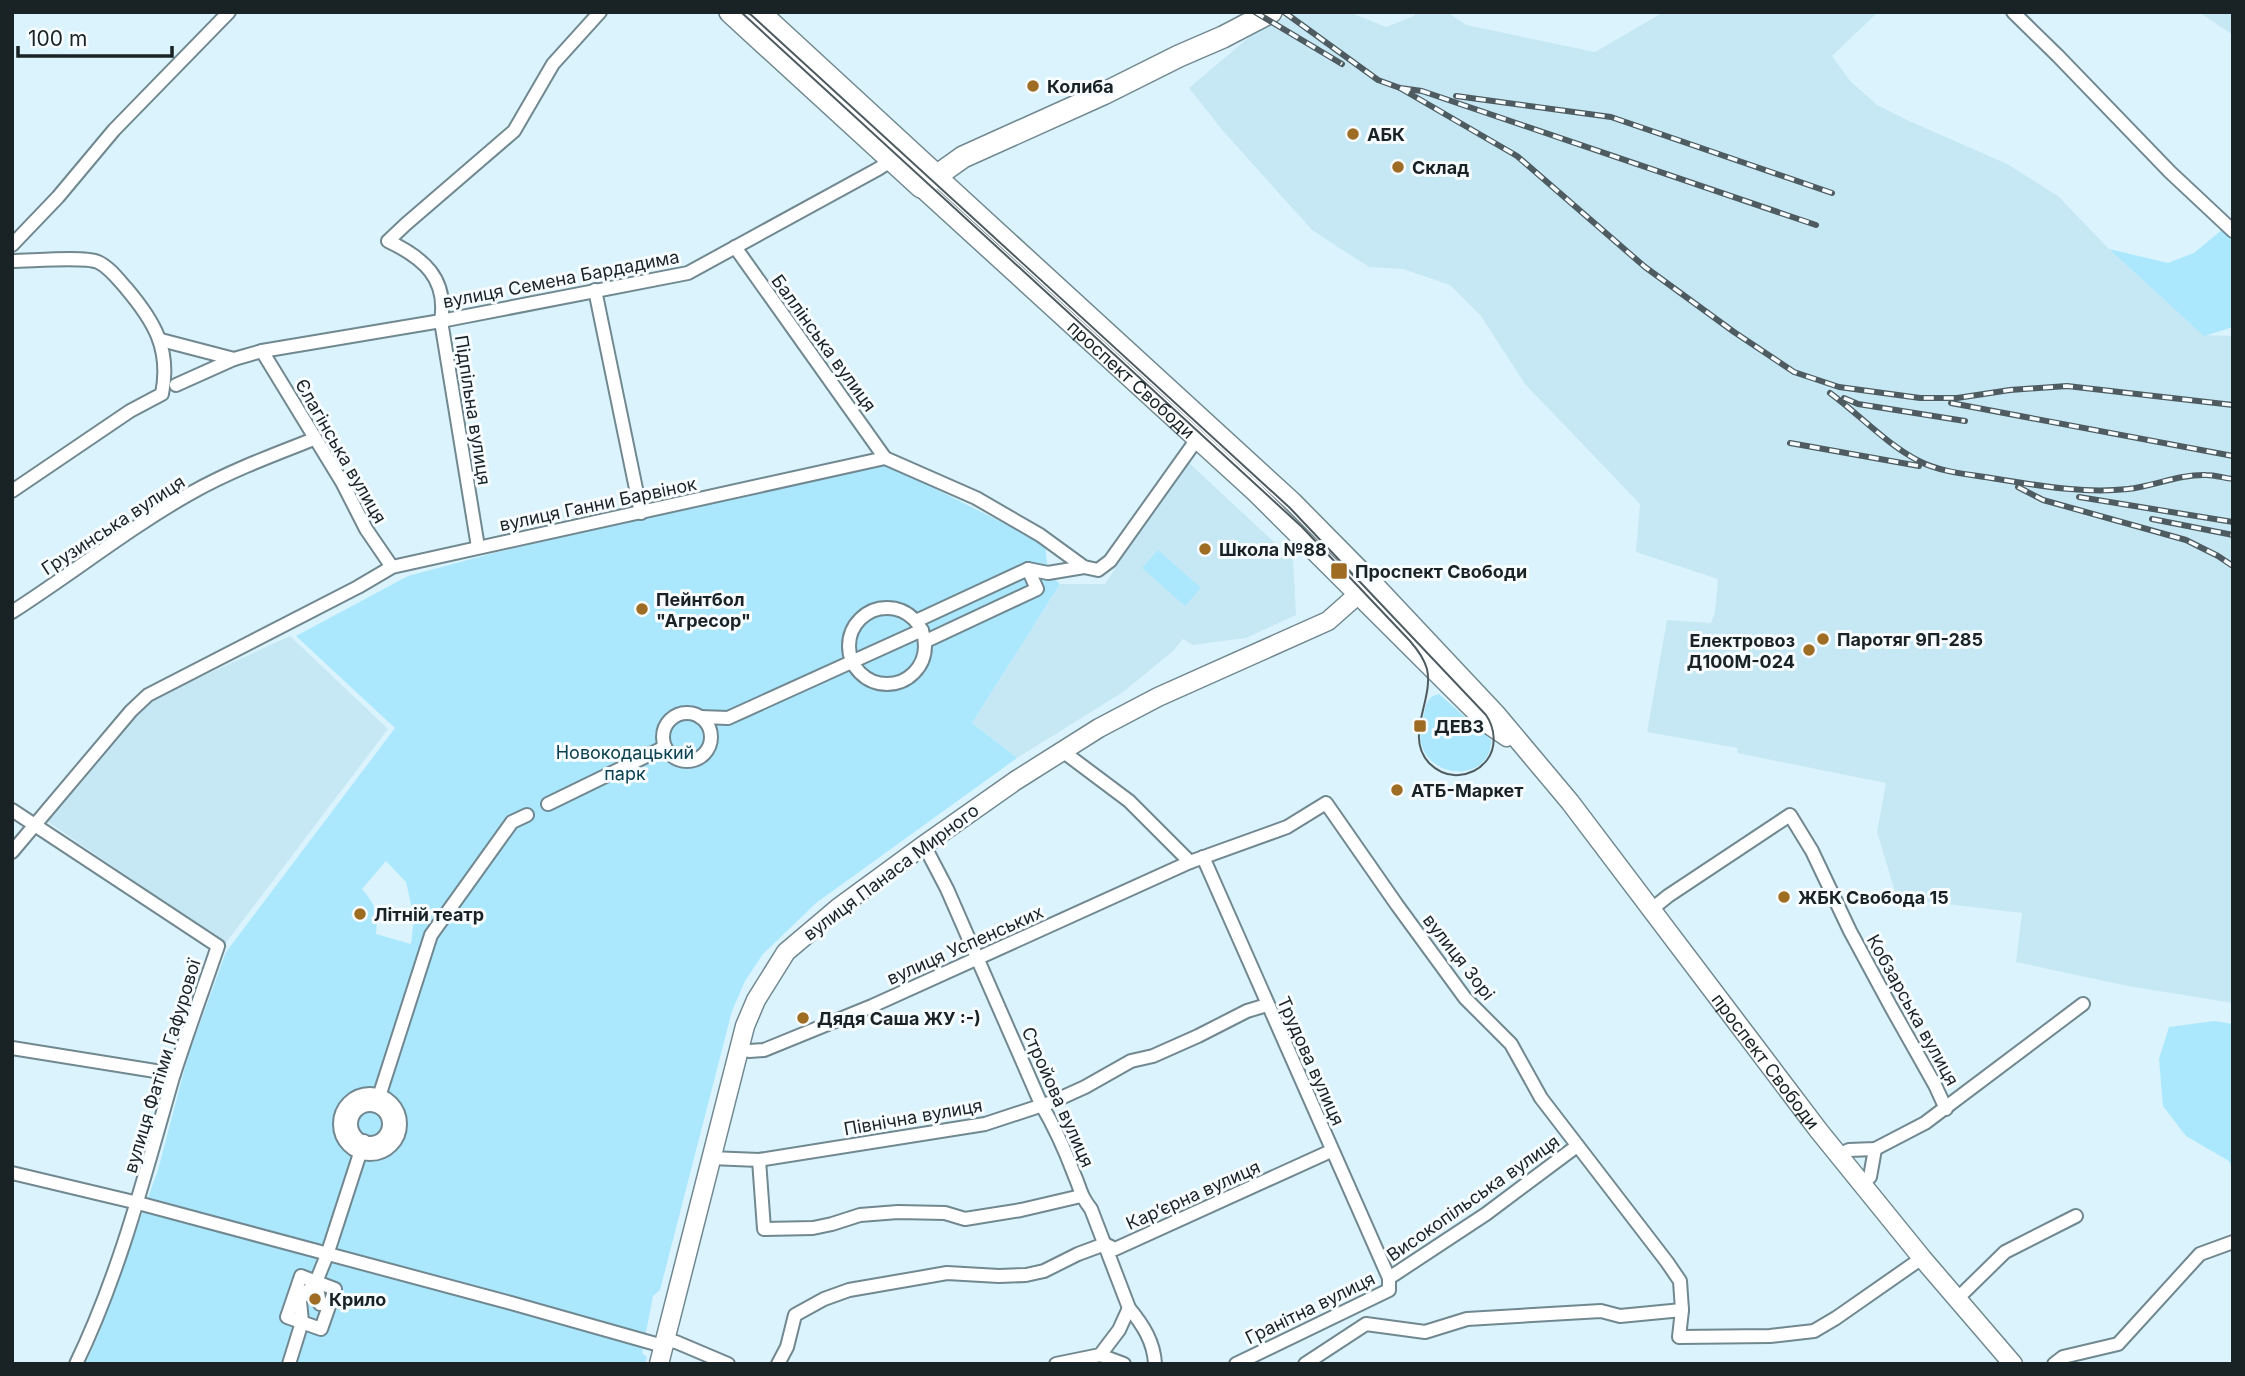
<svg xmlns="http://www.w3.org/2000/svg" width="2245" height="1376" viewBox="0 0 2245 1376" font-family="Inter,sans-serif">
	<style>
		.built { fill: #c6e8f4 }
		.green { fill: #abe8fe; fill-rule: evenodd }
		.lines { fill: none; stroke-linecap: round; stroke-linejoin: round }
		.street-casing { stroke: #718890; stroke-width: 16 }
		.secondary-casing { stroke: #718890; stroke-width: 21 }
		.highway-casing { stroke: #718890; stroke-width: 24 }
		.street { stroke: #fff; stroke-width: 12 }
		.secondary { stroke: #fff; stroke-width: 18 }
		.highway { stroke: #fff; stroke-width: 21 }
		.tram { stroke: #4e5c61; stroke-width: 2 }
		.rail-casing { stroke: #4e5c61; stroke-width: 6 }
		.rail { stroke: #f7fcfe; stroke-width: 3.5; stroke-dasharray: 10; stroke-linecap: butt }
		.poi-dot { fill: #9f6c23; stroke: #f7fcfe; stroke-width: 2.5 }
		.labels { text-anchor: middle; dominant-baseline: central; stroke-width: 6; stroke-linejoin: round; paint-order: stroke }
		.poi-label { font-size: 18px; font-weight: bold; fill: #192326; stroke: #f7fcfe; text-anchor: start }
		.street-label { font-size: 18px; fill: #192326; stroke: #f7fcfe }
		.park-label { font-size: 18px; fill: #0a4050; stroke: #f7fcfe }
	</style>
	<rect width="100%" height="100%" fill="#daf3fc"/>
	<g class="built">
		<path d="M1296 12H1349L1386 27 1414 16 1417 12H1447L1466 25 1595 52 1664 12H1878L1832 56 1850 81 1877 105 1907 120 2007 164 2058 196 2109 249 2204 335 2233 336V1003L2128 986 2016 962 2022 913 1897 898 1877 832 1886 783 1737 753 1738 748 1647 732 1667 620 1711 623 1715 612 1718 579 1636 552 1640 504 1525 384 1481 316 1450 285 1403 269 1369 267 1312 230 1224 132 1189 88 1254 33Z"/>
		<path d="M2199 12H2233V35Z"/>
		<path d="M1186 460 1293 560 1296 615 1246 638 1193 645 1183 639 1173 651 1123 692 1017 758 972 723 1060 584H1105Z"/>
		<path d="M290 636 388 729 225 944 47 821 151 700Z"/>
	</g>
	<g class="green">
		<path d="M2223 229 2233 239V327L2204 336 2109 249 2168 263 2194 253Z"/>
		<path d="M884 463 1045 544 1048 573 1060 584 972 723 1017 758 816 903 763 954 745 981 732 1011 660 1290 653 1296 642 1353 647 1357 645 1364H85L98 1336 158 1170 188 1056 226 952 395 728 296 636 408 576 494 553ZM386 861 406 882 414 917 411 944 376 934C378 913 376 905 362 889Z"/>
		<path d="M1158 550 1201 588 1185 606 1142 568Z"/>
		<path d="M1439 694 1491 740C1492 784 1422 781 1420 735 1419 728 1422 720 1424 714 1426 704 1428 696 1439 694Z"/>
		<path d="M2214 1021 2233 1024V1172L2229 1161 2186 1136 2163 1106 2159 1059 2169 1027Z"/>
	</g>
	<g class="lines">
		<defs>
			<g id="street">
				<path d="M2013 12 2058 56 2170 172 2233 231"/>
				<path d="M12 245 58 197 114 130 229 12"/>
				<path d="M735 247 885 458"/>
				<path d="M12 261C31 261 84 256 98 262 109 267 118 279 126 288 154 321 171 349 162 394L130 411 12 491"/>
				<path d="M595 290 641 513"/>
				<path d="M161 340 234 359"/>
				<path d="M262 351 342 482 366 529 392 567"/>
				<path d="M176 385 234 359 262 351 441 321 688 273 878 169 895 158"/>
				<path d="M478 547 441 321C448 279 424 258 388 241L406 224 514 131 553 64 600 12"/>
				<path d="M1028 569 1048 573 1084 567"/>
				<circle cx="887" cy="646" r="38"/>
				<path d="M12 612C73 573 129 528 191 493 230 471 273 455 314 439"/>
				<path d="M916 621 1028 569 1037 589 926 641"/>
				<circle cx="687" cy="737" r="24"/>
				<path d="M700 717 728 718 922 630"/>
				<path d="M1061 750 1129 801 1190 862"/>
				<path d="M548 804 665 747"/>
				<path d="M12 810 218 946C203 990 187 1033 173 1077 145 1174 120 1273 76 1364"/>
				<path d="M924 845 947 889 1041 1104C1054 1126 1065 1150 1074 1174 1081 1190 1080 1195 1091 1209L1129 1308C1143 1325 1154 1342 1155 1364"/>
				<path d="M12 852 131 711 148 695 358 587 392 567 885 458 976 498 1040 535 1084 567 1098 570 1110 561 1197 439"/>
				<path d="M1203 857 1389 1278V1290L1236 1364"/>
				<path d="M1652 909 1668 896 1790 815 1812 851 1850 931 1891 1007 1935 1085 1946 1109"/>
				<path d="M739 1047 749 1051 764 1050 872 1006 1190 862 1287 827 1326 803 1397 905 1465 998 1511 1044 1541 1098 1667 1262 1680 1281 1682 1310 1679 1337 1770 1336 1814 1331 1836 1318 1922 1258"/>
				<path d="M12 1048 174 1074"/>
				<circle cx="370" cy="1124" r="30"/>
				<circle cx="370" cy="1124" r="19"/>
				<path d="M376 1106 431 935 512 822 527 815"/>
				<path d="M1838 1155 1849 1150 1875 1149 1925 1123 2083 1004"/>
				<path d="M710 1158 759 1160 985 1124 1052 1102 1085 1087 1131 1061 1153 1056 1198 1036 1247 1011 1267 1005"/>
				<path d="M759 1160 764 1229 813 1228 832 1224 860 1215 898 1212 945 1213 965 1219 1021 1210 1081 1196"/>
				<path d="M12 1173 138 1203 511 1303 663 1346"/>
				<path d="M1861 1183 1870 1177 1875 1149"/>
				<path d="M301 1276 335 1289 321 1329 287 1317Z"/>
				<path d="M1389 1278 1486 1214 1577 1146"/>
				<path d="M316 1282 320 1304"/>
				<path d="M301 1298 316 1282 327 1255 364 1141"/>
				<path d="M1957 1299 2005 1252 2076 1216"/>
				<path d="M665 1340 676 1342 728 1364"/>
				<path d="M1100 1355 1124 1364"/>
				<path d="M289 1364 302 1322 300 1301"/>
				<path d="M778 1364 787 1347 795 1315 824 1299 849 1290 947 1273 999 1276 1026 1275 1044 1271 1078 1254 1105 1244 1115 1249 1331 1151"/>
				<path d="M1056 1364 1100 1355 1119 1330 1129 1308"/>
				<path d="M1305 1364 1366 1324 1425 1332 1467 1319 1601 1311 1620 1316 1682 1310"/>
				<path d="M2054 1364 2063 1357 2118 1344 2200 1254 2233 1242"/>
			</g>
			<g id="secondary">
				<path id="s1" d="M937 176 1293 502 1372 582 1497 715 1570 802 1819 1131 1922 1258 2013 1364"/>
				<path id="s2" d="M921 187 1255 492 1488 724 1507 737"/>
				<path d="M659 1364 745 1026 756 1000 786 952 838 908 924 845 1015 781 1099 728 1158 697 1328 621 1372 582"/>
			</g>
			<g id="highway">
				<path d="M730 12 921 187 963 157 1103 94 1179 56 1223 37 1271 12"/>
				<path d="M759 12 937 176"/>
			</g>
		</defs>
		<use href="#street" class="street-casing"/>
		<use href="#secondary" class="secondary-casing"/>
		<use href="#highway" class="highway-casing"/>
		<use href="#street" class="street"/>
		<use href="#secondary" class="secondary"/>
		<use href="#highway" class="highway"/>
		<path class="tram" d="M741 12 1302 527 1410 641C1417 649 1424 658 1427 669 1434 700 1404 736 1429 763 1437 771 1448 776 1459 775 1470 774 1480 769 1487 760 1497 747 1495 728 1486 715L1290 508 748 12"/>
		<defs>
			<g id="rail">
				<path d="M1255 12 1342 64"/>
				<path d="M1284 12 1378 80 1400 88 1422 91 1816 225"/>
				<path d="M1400 88 1517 156 1645 267 1734 332 1794 372 1839 387 1920 398H1957L2010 390 2067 386 2233 405"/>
				<path d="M1456 96 1611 117 1832 193"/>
				<path d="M1830 393C1860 415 1886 444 1919 461 1940 472 1967 474 1991 478 2036 485 2082 494 2128 489 2154 486 2180 474 2206 475 2215 475 2224 478 2233 479"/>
				<path d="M1844 398 1858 404 1965 421"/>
				<path d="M1951 403 2233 456"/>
				<path d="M1790 443 1919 466"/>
				<path d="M2018 487 2043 500 2186 540 2218 556 2233 566"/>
				<path d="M2079 497 2233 522"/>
				<path d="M2152 519 2233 535"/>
			</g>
		</defs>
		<use href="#rail" class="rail-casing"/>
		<use href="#rail" class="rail"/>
	</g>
	<g class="poi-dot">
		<circle cx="1033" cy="86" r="7"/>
		<circle cx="1353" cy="134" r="7"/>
		<circle cx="1398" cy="167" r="7"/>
		<circle cx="1205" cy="549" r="7"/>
		<rect x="1330" y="562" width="18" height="18" rx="3.5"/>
		<circle cx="642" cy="609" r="7"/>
		<circle cx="1823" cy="639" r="7"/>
		<circle cx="1809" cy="650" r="7"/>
		<rect x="1413" y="719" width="14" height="14" rx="3.5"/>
		<circle cx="1397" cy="790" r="7"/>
		<circle cx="1784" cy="897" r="7"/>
		<circle cx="360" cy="914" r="7"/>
		<circle cx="803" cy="1018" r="7"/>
		<circle cx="315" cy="1299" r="7"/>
	</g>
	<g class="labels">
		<g class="poi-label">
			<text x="1047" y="86">Колиба</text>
			<text x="1367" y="134">АБК</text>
			<text x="1412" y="167">Склад</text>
			<text x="1219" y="549">Школа №88</text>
			<text x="1355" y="571">Проспект Свободи</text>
			<text x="656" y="599">Пейнтбол<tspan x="656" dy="21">"Агресор"</tspan></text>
			<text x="1837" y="639">Паротяг 9П-285</text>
			<text x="1795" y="640" text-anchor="end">Електровоз<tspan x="1795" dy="21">Д100М-024</tspan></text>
			<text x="1434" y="726">ДЕВЗ</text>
			<text x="1411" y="790">АТБ-Маркет</text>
			<text x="1798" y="897">ЖБК Свобода 15</text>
			<text x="374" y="914">Лiтнiй театр</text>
			<text x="817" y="1018">Дядя Саша ЖУ :-)</text>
			<text x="329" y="1299">Крило</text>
		</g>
		<g class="street-label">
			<text transform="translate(561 279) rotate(-11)">вулиця Семена Бардадима</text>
			<text transform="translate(824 343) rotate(54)">Баллінська вулиця</text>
			<text stroke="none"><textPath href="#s2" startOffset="285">проспект Свободи</textPath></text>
			<text transform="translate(473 410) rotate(81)">Підпільна вулиця</text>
			<text transform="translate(341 451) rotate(60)">Єлагінська вулиця</text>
			<text transform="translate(598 504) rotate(-12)">вулиця Ганни Барвінок</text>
			<text transform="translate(113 525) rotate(-33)">Грузинська вулиця</text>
			<text transform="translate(891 872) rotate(-37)">вулиця Панаса Мирного</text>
			<text transform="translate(965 945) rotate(-24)">вулиця Успенських</text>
			<text transform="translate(1459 957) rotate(52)">вулиця Зорі</text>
			<text transform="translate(1913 1010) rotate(61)">Кобзарська вулиця</text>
			<text transform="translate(1311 1061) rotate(66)">Трудова вулиця</text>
			<text stroke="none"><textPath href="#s1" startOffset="1216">проспект Свободи</textPath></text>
			<text transform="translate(162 1066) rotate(-73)">вулиця Фатіми Гафурової</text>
			<text transform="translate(1058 1097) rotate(66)">Стройова вулиця</text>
			<text transform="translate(913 1117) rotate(-10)">Північна вулиця</text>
			<text transform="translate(1193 1195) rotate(-24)">Карʼєрна вулиця</text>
			<text transform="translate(1473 1198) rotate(-35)">Високопільська вулиця</text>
			<text transform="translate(1310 1308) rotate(-26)">Гранітна вулиця</text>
		</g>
		<g class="park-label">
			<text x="625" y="752">Новокодацький<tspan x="625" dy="21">парк</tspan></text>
		</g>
	</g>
	<rect width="2245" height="1376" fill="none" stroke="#192326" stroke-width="28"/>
	<path d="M18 46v10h154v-10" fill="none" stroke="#192326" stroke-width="3.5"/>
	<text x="28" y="46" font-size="21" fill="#192326" stroke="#f7fcfe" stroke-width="5" paint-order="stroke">100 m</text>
</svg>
